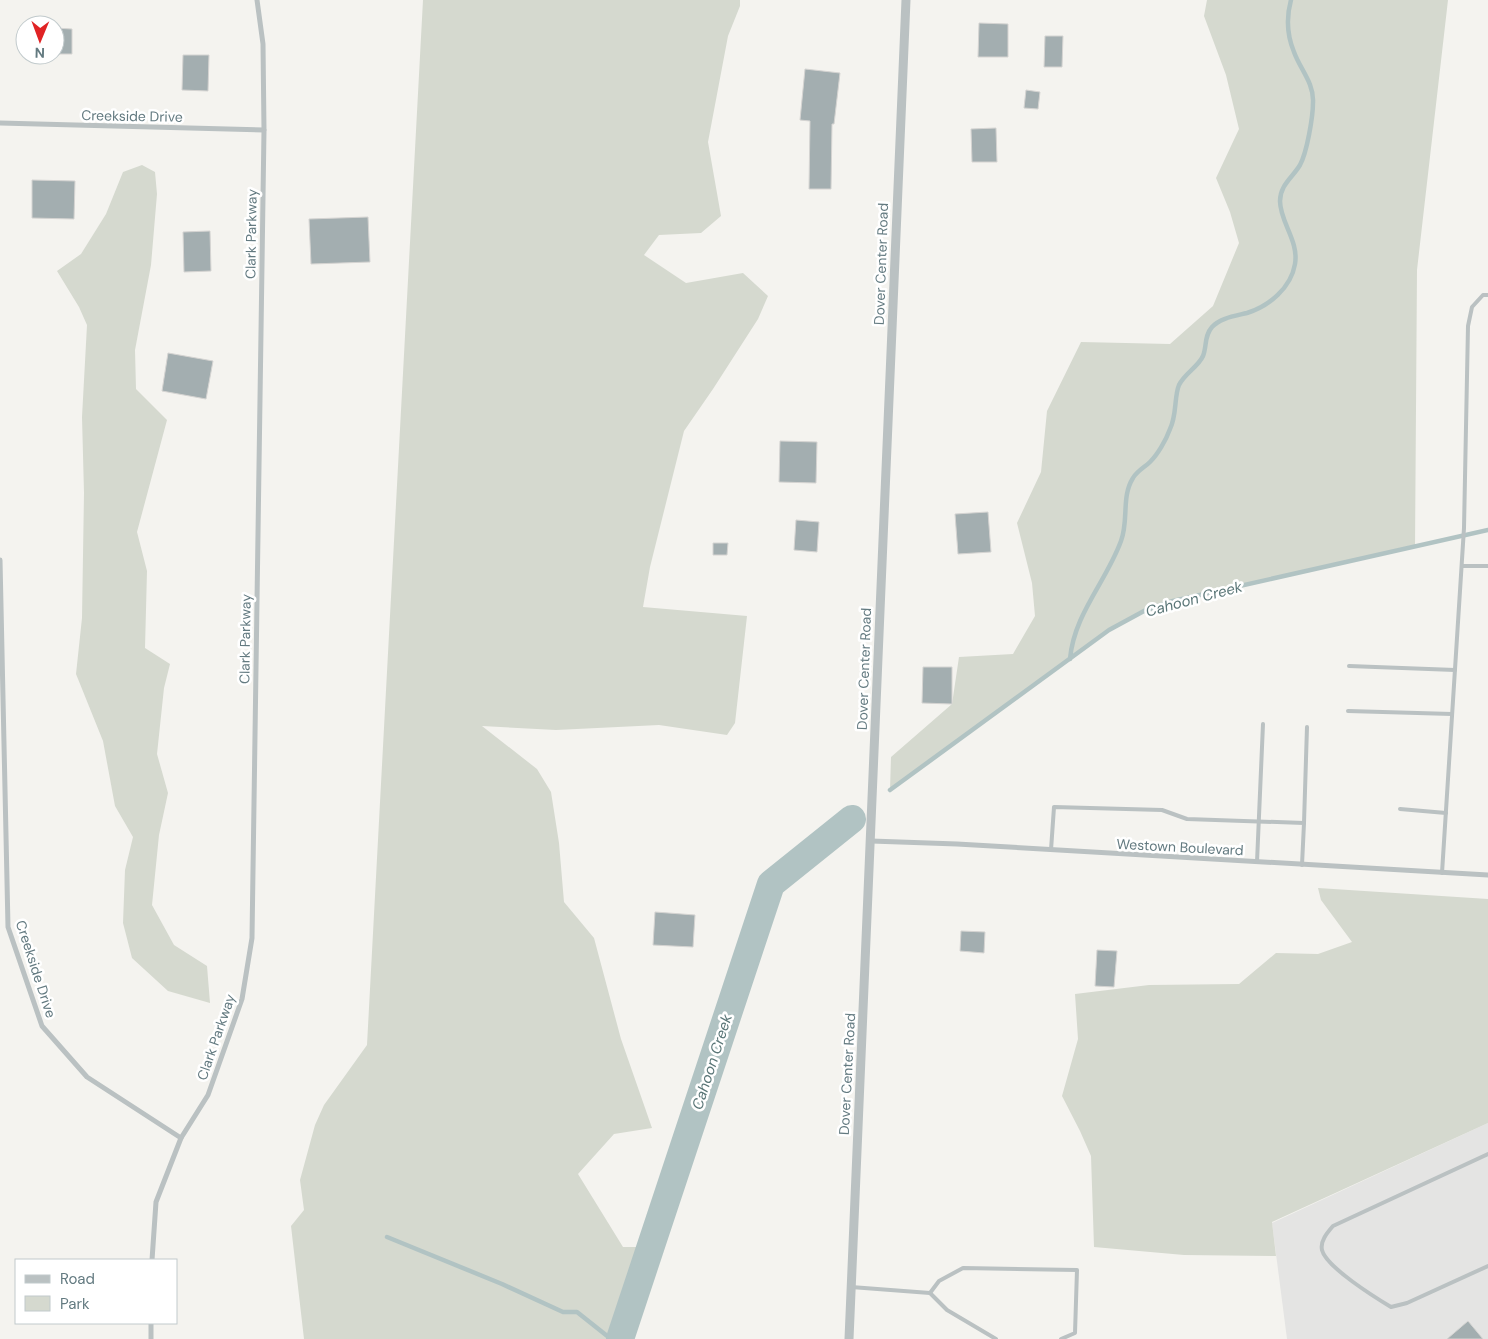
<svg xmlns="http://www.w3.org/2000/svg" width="1488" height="1339" viewBox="0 0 1488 1339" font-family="'DM Sans',sans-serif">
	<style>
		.built { fill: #e4e4e3 }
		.green { fill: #d5d9cf }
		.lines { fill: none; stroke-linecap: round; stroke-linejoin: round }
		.stream { stroke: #b1c3c3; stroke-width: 4.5 }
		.river { stroke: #b1c3c3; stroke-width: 28 }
		.building { fill: #a3aeb0; stroke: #d5d4d2 }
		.service { stroke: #bac1c2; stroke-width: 4 }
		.minor { stroke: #bac1c2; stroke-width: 5 }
		.tertiary { stroke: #bac1c2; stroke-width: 9 }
		.labels { text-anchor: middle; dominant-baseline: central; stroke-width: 5; stroke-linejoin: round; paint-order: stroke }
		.street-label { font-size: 14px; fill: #637a80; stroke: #fff }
		.water-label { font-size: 15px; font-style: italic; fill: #5a7677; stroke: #fff }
	</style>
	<rect width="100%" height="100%" fill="#f4f3ef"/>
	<path class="built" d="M1488 1123V1339H1287L1272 1223Z"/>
	<g class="green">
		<path d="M423 0H740V6L728 36 708 142 721 216 701 233 659 235 644 255 686 283 743 273 768 296 758 319 713 389 684 431 650 567 643 607 747 616 735 723 727 735 659 725 556 730 482 726 537 769 551 792 559 843 564 902 594 938 621 1039 652 1128 614 1134 578 1174 623 1247H650L620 1339H304L291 1226 304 1210 300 1180 315 1125 324 1105 367 1045Z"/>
		<path d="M1207 0H1448L1417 270 1415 547 1173 601 1144 611 1109 630 890 790 891 757 952 704 959 657 1013 654 1035 616 1032 583 1017 523 1041 472 1047 411 1081 342 1170 344 1213 306 1239 243 1230 212 1216 178 1239 129 1226 75 1204 16Z"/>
		<path d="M142 165 155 172 157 194 151 265 135 350 136 389 167 420 137 532 147 571 145 648 170 664 164 688 157 754 168 793 159 835 152 905 174 945 207 966 210 1003 168 991 132 958 123 923 125 870 133 837 115 806 103 741 76 674 82 618 84 493 82 417 87 325 79 307 57 271 81 254 106 214 123 172Z"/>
		<path d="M1318 888 1488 899V1123L1272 1222 1276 1256 1184 1255 1094 1247 1091 1156 1080 1131 1062 1096 1078 1039 1075 994 1149 985 1239 984 1276 953 1318 954 1352 942 1321 900Z"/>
	</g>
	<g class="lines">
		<g class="stream">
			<path d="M1070 659C1074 614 1106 582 1121 541 1129 520 1121 497 1133 478 1137 471 1145 467 1150 462 1158 454 1166 440 1170 429 1177 415 1174 397 1179 385 1185 373 1198 367 1203 356 1207 346 1204 336 1212 327 1220 318 1235 316 1247 313 1269 306 1291 288 1295 264 1299 241 1280 222 1280 201 1280 185 1293 177 1300 165 1307 152 1313 117 1313 102 1314 83 1300 69 1294 52 1287 35 1286 18 1291 0"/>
			<path d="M890 790 1109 630 1144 611 1173 601 1488 530"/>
			<path d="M387 1237 502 1284 563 1312H577L611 1339"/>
		</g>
		<path class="river" d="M620 1339 771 884 852 819"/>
	</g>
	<g class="building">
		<path d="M979 23 1008 24V57H978Z"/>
		<path d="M55 28 72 29V54H55Z"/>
		<path d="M1045 36H1063L1062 67H1044Z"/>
		<path d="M183 55H209L208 91 182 90Z"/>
		<path d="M805 69 840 73 834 124H832L831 189H809L810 121 800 120Z"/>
		<path d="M1026 90 1040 92 1038 109 1024 108Z"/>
		<path d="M996 128 997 162H972L971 129Z"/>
		<path d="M32 180 75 181 74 219 32 218Z"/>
		<path d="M368 217 370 262 311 264 309 219Z"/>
		<path d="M210 231 211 271 184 272 183 232Z"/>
		<path d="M168 353 213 361 206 399 162 391Z"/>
		<path d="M780 441 817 442 816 483 779 482Z"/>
		<path d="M988 512 991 552 958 554 955 514Z"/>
		<path d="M796 520 819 522 817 552 794 550Z"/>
		<path d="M713 543H728L727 555H713Z"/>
		<path d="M923 667H952V704L922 703Z"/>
		<path d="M655 912 695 915 693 947 653 945Z"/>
		<path d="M961 931 985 932 984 953 960 951Z"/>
		<path d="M1097 950 1117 951 1114 987 1095 986Z"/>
		<path d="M1468 1321 1483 1339H1447Z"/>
	</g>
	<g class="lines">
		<g class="service">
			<path d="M1462 566H1488"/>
			<path d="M1349 666 1455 670"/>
			<path d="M1348 711 1452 714"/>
			<path d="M1400 809 1446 813"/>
			<path d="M1304 823 1307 727"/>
			<path d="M1051 850 1054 807 1162 810 1187 819 1304 823 1302 865"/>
			<path d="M1257 862 1263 724"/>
			<path d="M1442 873 1464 528 1468 326 1472 307 1483 295H1488"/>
			<path d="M1488 1154 1333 1226C1327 1233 1320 1241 1322 1250 1326 1267 1376 1298 1391 1307L1407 1303 1488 1266"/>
			<path d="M851 1287 930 1293 947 1310 996 1339"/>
			<path d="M930 1293 939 1281 963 1268 1077 1270 1075 1333 1061 1339"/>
		</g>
		<g class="minor">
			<path d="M0 123 264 130"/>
			<path d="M0 560 8 927 42 1026 87 1077 181 1138"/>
			<path d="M871 841 957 844 1488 875"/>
			<path d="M152 1260 156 1202 181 1138 208 1095 242 999 252 938 264 130 263 44 257 0"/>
			<path d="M151 1339V1323"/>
		</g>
		<path class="tertiary" d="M849 1339 906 0"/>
	</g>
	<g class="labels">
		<g class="street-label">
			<text transform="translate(132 116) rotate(1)">Creekside Drive</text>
			<text transform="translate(251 234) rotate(-89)">Clark Parkway</text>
			<text transform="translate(881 264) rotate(-88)">Dover Center Road</text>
			<text transform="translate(245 639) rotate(-89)">Clark Parkway</text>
			<text transform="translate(864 669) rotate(-88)">Dover Center Road</text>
			<text transform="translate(1180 847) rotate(3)">Westown Boulevard</text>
			<text transform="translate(36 969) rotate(72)">Creekside Drive</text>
			<text transform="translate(216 1037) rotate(-71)">Clark Parkway</text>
			<text transform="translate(847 1074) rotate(-87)">Dover Center Road</text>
		</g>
		<g class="water-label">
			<text transform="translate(1194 599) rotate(-15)">Cahoon Creek</text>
			<text transform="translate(712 1062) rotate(-72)">Cahoon Creek</text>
		</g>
	</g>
	<rect x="15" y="1259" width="162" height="65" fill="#ffffff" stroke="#c1cacc"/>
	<rect x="25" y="1275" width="25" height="8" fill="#bac1c2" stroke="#c1cacc"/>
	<text x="60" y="1284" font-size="15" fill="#637a80">Road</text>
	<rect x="25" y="1296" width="25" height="15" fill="#d5d9cf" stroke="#c1cacc"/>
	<text x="60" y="1309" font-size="15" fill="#637a80">Park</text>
	<g transform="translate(40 40) rotate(181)"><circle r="24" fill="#ffffff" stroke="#c1cacc"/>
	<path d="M0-4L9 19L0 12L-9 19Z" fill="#e02324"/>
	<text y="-8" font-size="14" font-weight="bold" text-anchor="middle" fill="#637a80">N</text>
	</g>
</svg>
